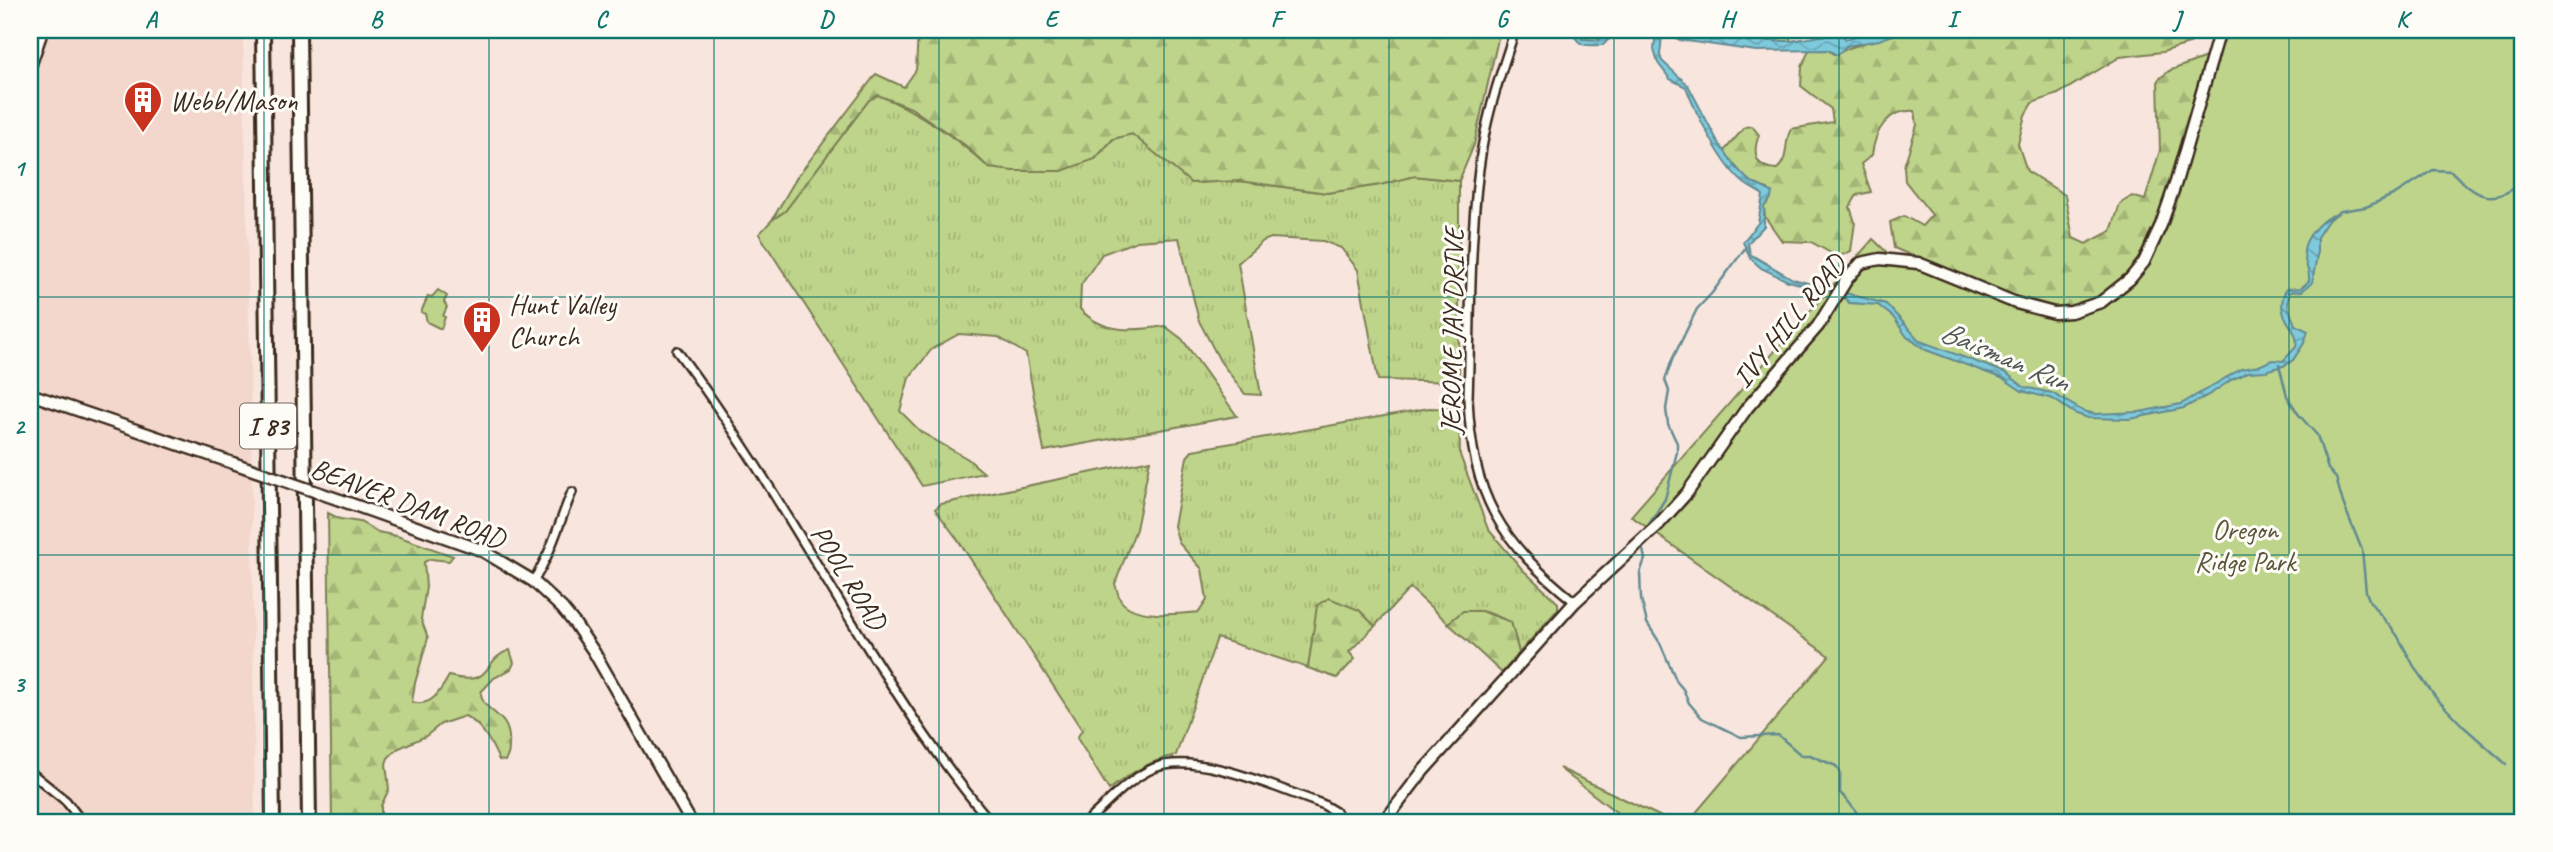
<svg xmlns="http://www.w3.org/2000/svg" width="2553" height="852" viewBox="0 0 2553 852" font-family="Caveat,sans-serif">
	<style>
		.built { fill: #f4d7cc }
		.grass { fill: url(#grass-tufts); stroke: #7c7f54; stroke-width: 2 }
		.forest { fill: url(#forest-firs); stroke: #7c7f54; stroke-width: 2 }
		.park { fill: #bed48a; stroke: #7c7f54; stroke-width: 2 }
		.water { fill: url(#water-waves); stroke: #638a91; stroke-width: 2 }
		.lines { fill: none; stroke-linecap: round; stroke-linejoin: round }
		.stream { stroke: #638a91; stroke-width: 2.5 }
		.street-casing { stroke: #3b2a1e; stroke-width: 12 }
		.secondary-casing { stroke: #3b2a1e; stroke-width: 15 }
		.highway-casing { stroke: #3b2a1e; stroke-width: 18 }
		.street { stroke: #fdfcf7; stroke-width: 7 }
		.secondary { stroke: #fdfcf7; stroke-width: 10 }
		.highway { stroke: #fdfcf7; stroke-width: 12 }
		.secondary-bridge-casing { stroke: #3b2a1e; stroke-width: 15; stroke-linecap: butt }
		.secondary-bridge { stroke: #fdfcf7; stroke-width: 10 }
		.grid { fill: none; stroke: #0f766e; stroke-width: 2; stroke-opacity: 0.55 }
		.labels { text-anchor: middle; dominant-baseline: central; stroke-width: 6; stroke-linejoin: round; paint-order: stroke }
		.shield { fill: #fdfcf7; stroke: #75695f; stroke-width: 2 }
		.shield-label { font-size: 26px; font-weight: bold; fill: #3b2a1e }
		.poi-label { font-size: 28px; fill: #3b2a1e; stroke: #fdfcf7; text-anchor: start }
		.street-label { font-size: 28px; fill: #3b2a1e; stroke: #fdfcf7 }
		.park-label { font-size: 28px; fill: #5c5439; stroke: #fdfcf7 }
		.water-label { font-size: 30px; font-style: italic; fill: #4f5a57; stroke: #fdfcf7 }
		.neatline { fill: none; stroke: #0f766e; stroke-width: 2.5 }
		.grid-label { font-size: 23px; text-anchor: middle; font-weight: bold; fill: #0f766e }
	</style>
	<defs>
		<pattern id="grass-tufts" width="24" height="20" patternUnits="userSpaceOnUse" patternTransform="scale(1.75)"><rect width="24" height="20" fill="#bed48a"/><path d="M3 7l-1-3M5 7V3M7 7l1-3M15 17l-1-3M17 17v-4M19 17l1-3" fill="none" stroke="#a4b677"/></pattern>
		<pattern id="forest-firs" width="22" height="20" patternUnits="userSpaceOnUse" patternTransform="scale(1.75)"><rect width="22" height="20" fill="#bed48a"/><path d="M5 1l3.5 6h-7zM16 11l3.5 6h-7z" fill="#a4b677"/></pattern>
		<pattern id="water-waves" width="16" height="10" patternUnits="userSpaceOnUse" patternTransform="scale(1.75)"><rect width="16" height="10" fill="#7ecadd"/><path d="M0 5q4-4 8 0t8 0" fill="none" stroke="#68a4b3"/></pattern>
	</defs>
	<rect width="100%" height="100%" fill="#f8e6de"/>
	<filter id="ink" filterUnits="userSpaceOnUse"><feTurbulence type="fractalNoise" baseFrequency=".0143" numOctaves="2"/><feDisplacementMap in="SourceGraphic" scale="14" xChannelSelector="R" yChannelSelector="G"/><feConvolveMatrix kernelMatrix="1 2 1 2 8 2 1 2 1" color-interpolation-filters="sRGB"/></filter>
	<g filter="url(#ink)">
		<path class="built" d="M30 30H243L251 411 255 822H30Z"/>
		<g class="grass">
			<path d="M878 95C920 112 956 137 989 168L1095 159 1113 139 1132 134 1192 183 1240 181 1327 193 1380 185 1414 176 1459 181V382L1378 380 1358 270 1341 248 1323 241 1271 238 1263 241 1238 263 1261 395 1245 394 1220 361 1199 321 1179 238 1137 241 1102 254 1081 285 1080 309C1103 334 1134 331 1165 326L1182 339 1237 416 1044 451 1026 354 998 337 959 334 932 349 909 378 900 411 921 432 968 459 984 473 922 486 759 234 772 220 785 211 869 100Z"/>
			<path d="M1429 408 1459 409 1460 455 1488 529 1522 569 1558 603V609L1519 653 1511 622C1483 611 1474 603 1448 623L1410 588 1375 626 1359 610 1318 605 1308 668 1217 638 1176 755C1150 761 1130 773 1109 790L1077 738 1082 730 958 540 935 509 941 504 1150 460 1136 529 1115 584C1117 589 1118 596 1121 601 1135 619 1179 614 1199 612L1207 600 1202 569 1179 543 1174 526 1187 457 1193 450Z"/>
		</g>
		<g class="forest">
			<path d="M918 30H1432L1439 36 1460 33 1463 30H1500L1474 145 1459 181 1414 176 1380 185 1327 193 1240 181 1191 183 1132 134 1113 139 1095 159 1062 171H1013L989 168 965 145 911 108 878 95 869 100 785 211 772 220 797 177 876 74 904 87 916 70Z"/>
			<path d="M1578 30H1608L1598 40 1582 39Z"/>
			<path d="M1680 30H1791L1790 41C1752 42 1717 36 1680 30Z"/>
			<path d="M1907 30H2202L2189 44 2162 52 2120 57 2058 94 2032 103 2025 115 2018 144 2027 171 2065 195 2073 238 2086 244 2111 231 2120 204 2132 196 2145 200 2160 150 2158 80 2169 71 2206 57 2157 220 2135 265 2105 293 2086 304 2060 308 2024 304 1894 248 1890 222 1904 216 1922 226 1932 215 1905 181 1904 166 1917 125 1915 111C1888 109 1875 130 1872 155L1861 164 1871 192 1857 195 1850 207 1855 222 1851 251 1838 257 1811 242 1782 241 1765 217 1764 207 1771 198 1768 189C1746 185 1736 167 1724 151L1745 127 1752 126 1759 135C1752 153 1755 169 1777 169 1790 158 1783 143 1791 129L1833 122 1831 109 1801 86 1802 67 1809 50H1828L1835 55C1857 42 1883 39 1907 30Z"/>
			<path d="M328 513 340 519 360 522 378 532 397 536 453 556 449 561 430 559 424 562 426 587 421 619 428 638 415 683 412 702C432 708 441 690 449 676 495 688 481 659 510 650L514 663 511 669 494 678 481 692C481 714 512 711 509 745 509 751 509 755 505 761L499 760C491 743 483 725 465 716L441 724 426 736 397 749 388 758 386 764 389 789 381 806V822H332Z"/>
			<path d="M1329 598 1359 610 1375 626 1349 652 1355 659 1337 678 1308 668 1317 605Z"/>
			<path d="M1463 611H1481L1511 622 1519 653 1502 673 1448 623Z"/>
		</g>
		<g class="park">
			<path d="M2230 30H2523V822H1688L1829 656 1631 516 1873 239 1899 264 1917 268 2037 315 2072 316 2103 307 2117 298 2148 264 2221 39 2228 38Z"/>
			<path d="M438 290 447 296 444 302 447 307 443 316 445 317 441 329 427 322 425 314 421 312 428 296 432 297Z"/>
			<path d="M1559 768 1672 822H1629Z"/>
		</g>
		<g class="water">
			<path d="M1570 30H1578L1582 39 1599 40 1608 30H1618L1603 45C1583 45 1582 49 1570 30Z"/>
			<path d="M1656 30H1680L1733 39 1771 41H1790L1839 33 1846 39 1875 30H1907L1879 40 1847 46 1837 55 1828 50 1756 51 1680 40 1666 33 1662 36 1660 55 1662 61 1688 85 1718 142 1736 167 1748 180 1772 192 1771 198 1764 207V226L1748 243 1750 254 1793 279 1886 304 1920 341 2006 373 2024 387 2052 393 2083 411 2096 414 2139 412 2181 404 2241 369 2259 366 2272 360 2283 361 2296 347C2301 326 2272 320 2286 289L2301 288 2309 281C2310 270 2304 263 2304 253 2303 239 2320 221 2331 216L2317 237V256L2312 283 2302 291 2290 292C2285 304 2291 314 2295 325L2308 331 2304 343 2293 360 2286 365 2266 371 2248 372 2231 380 2212 393 2184 408 2130 419 2088 418 2074 413 2053 399 2022 391 2004 379 1926 350 1907 337 1893 317 1878 305 1849 303 1845 298 1829 291 1788 281 1761 268 1750 258 1743 242 1758 223 1763 195C1757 190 1750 188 1744 183 1723 167 1695 112 1686 87L1670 79 1658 63 1654 50Z"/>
		</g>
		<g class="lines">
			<g class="stream">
				<path d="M2329 219 2341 211 2366 207 2395 194 2433 170 2451 171C2477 197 2491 207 2523 182"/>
				<path d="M2279 365 2287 396 2299 415 2317 435 2328 469 2336 478 2343 503 2362 550 2366 592 2370 602 2397 635 2416 670 2436 698 2464 727 2506 764"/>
				<path d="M1646 529 1665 499 1677 452V443L1668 424 1666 409 1669 391 1665 380 1672 360 1697 309 1712 293 1746 247"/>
				<path d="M1643 550 1645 559 1640 573 1641 599 1647 623 1660 643 1677 682 1683 689 1689 703 1702 718 1741 737 1778 735 1801 755H1810L1836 766 1840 771V793C1850 801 1855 812 1864 822"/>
			</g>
			<defs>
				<g id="street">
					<path d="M1515 30C1502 69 1489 107 1482 148 1469 230 1471 315 1468 398 1472 496 1500 542 1575 602"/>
					<path d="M30 71 44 30"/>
					<path d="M677 351C747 444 805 546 866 645 905 707 944 767 991 822"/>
					<path d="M533 581C551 555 559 522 572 492"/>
					<path d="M30 772 66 801 82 822"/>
					<path d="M1086 822C1107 804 1128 779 1154 768 1198 751 1278 789 1322 804L1337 813"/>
				</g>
				<g id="secondary">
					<path d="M30 394 233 463"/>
					<path d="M340 500 481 550 533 581 562 608 575 624 594 652 691 822"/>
					<path d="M1384 822 1423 771 1575 602 1658 525 1687 493 1747 408 1818 326 1847 279 1861 263 1880 259 1918 263 2016 303 2054 313 2071 312 2101 302 2130 279 2144 262 2161 225 2176 182 2220 30"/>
				</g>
				<g id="highway">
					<path d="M263 30 273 822"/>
					<path d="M299 30 309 822"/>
				</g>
			</defs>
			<use href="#street" class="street-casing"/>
			<use href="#secondary" class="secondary-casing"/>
			<use href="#highway" class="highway-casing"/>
			<use href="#street" class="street"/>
			<use href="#secondary" class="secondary"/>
			<use href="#highway" class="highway"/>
			<defs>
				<path id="secondary-bridge" d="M233 463 340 500"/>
			</defs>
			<use href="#secondary-bridge" class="secondary-bridge-casing"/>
			<use href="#secondary-bridge" class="secondary-bridge"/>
		</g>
	</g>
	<path class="grid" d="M264 30V822M489 30V822M714 30V822M939 30V822M1164 30V822M1389 30V822M1614 30V822M1839 30V822M2064 30V822M2289 30V822M30 297H2523M30 555H2523"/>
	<defs>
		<symbol id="building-pin" viewBox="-11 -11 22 30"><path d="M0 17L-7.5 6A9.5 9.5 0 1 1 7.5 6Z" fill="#c8321e" stroke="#fdfcf7"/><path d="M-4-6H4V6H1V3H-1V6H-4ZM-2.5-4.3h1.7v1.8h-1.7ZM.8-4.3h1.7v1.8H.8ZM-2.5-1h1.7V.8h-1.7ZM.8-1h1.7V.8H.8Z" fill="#fff"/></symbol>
	</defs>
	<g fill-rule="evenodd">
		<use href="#building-pin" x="121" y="78" width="44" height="60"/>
		<use href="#building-pin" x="460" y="298" width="44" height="60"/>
	</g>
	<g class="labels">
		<rect class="shield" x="240" y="403.5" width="56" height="45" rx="5"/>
		<g class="shield-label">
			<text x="268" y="426">I 83</text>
		</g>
		<g class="poi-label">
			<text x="170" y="100">Webb/Mason</text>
			<text x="509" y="304">Hunt Valley<tspan x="509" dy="32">Church</tspan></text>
		</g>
		<g class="street-label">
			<text transform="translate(1789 321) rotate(-51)">IVY HILL ROAD</text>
			<text transform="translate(1452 331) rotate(-89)">JEROME JAY DRIVE</text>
			<text transform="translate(408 503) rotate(21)">BEAVER DAM ROAD</text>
			<text transform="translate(849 577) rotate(58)">POOL ROAD</text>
		</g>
		<g class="park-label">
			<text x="2245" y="529">Oregon<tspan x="2245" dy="32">Ridge Park</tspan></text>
		</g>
		<g class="water-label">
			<text transform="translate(2005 356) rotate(23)">Baisman Run</text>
		</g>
	</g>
	<rect width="2553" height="852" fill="none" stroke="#fdfcf7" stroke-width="77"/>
	<rect x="38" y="38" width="2476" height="776" class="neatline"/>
	<g class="grid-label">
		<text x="151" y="27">A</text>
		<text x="376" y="27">B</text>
		<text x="601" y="27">C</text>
		<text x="826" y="27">D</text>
		<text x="1051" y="27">E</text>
		<text x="1276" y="27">F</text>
		<text x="1502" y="27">G</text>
		<text x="1727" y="27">H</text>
		<text x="1952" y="27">I</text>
		<text x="2177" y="27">J</text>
		<text x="2402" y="27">K</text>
		<text x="19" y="176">1</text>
		<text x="19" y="434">2</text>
		<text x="19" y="692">3</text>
	</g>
</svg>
